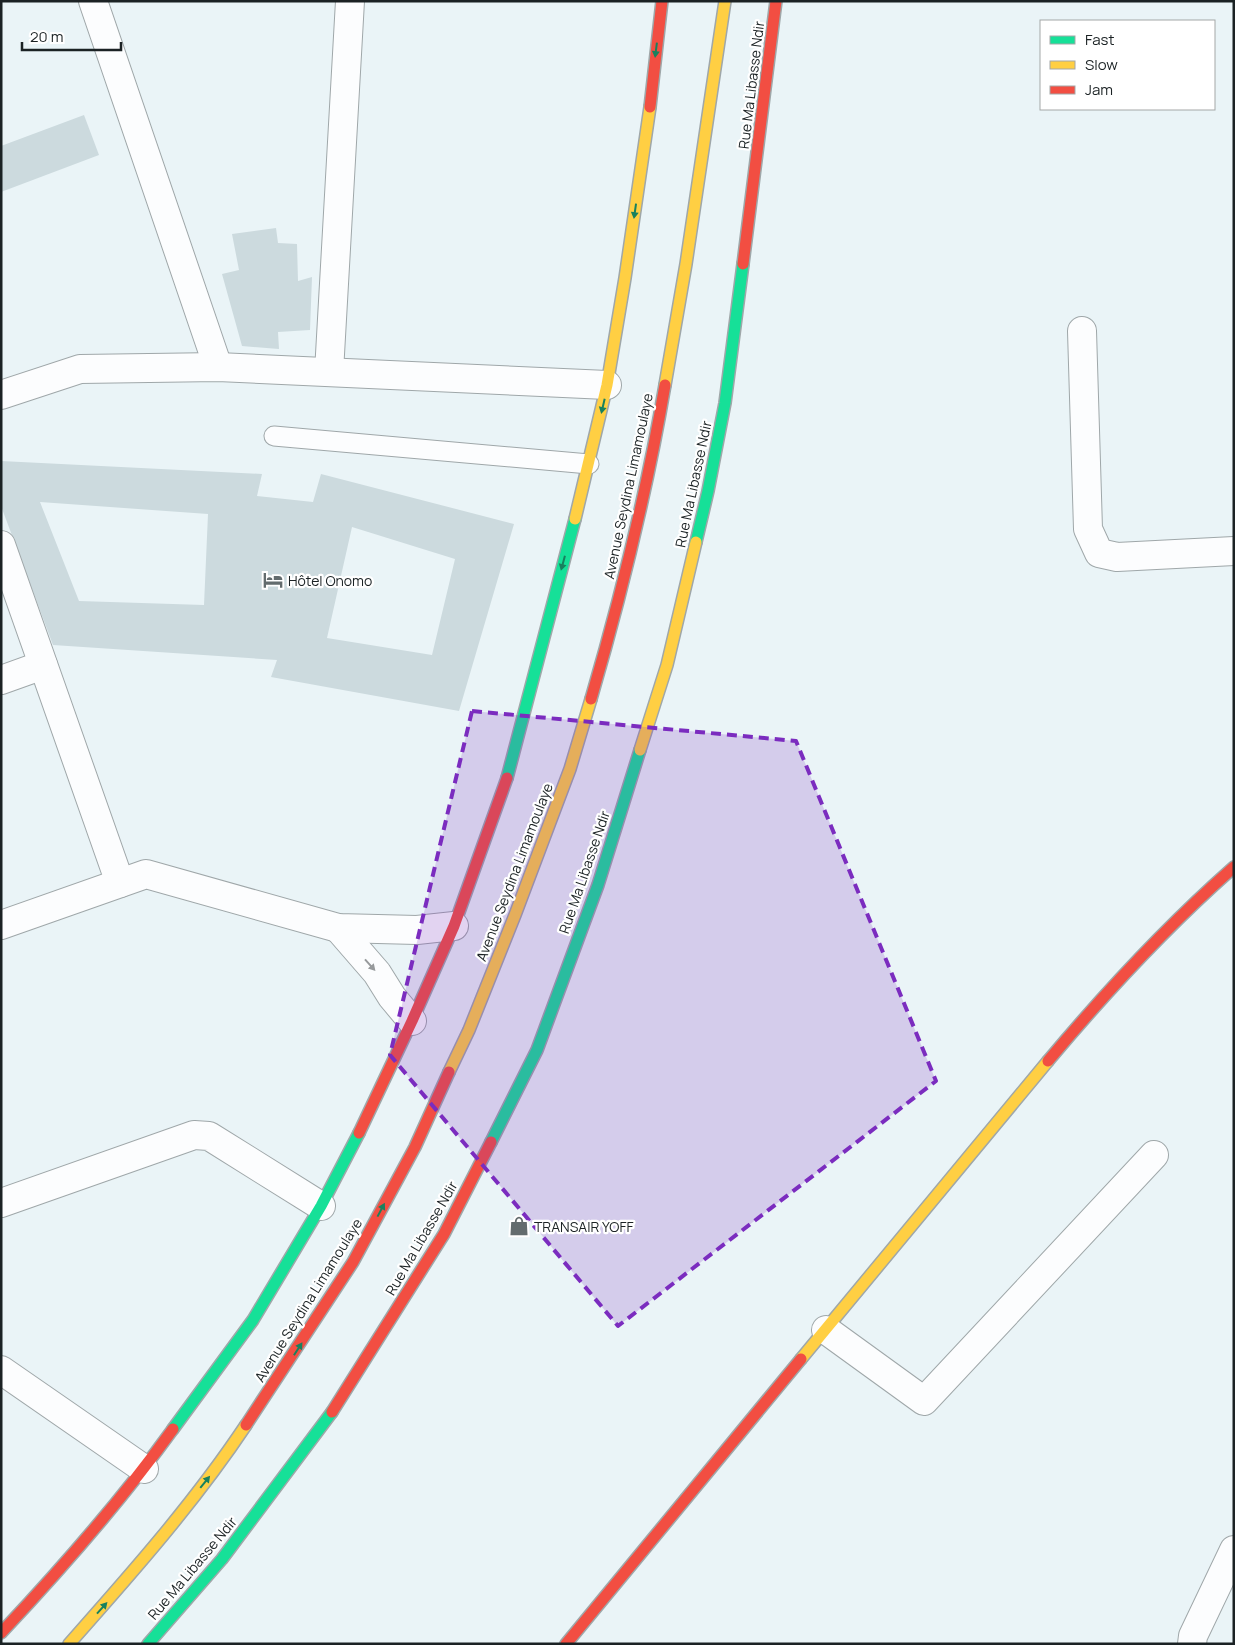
<svg xmlns="http://www.w3.org/2000/svg" width="1235" height="1645" viewBox="0 0 1235 1645" font-family="Manrope,sans-serif">
	<style>
		.building { fill: #ccdade; fill-rule: evenodd }
		.lines { fill: none; stroke-linecap: round; stroke-linejoin: round }
		.lane-casing { stroke: #9fa7a9; stroke-width: 21 }
		.street-casing { stroke: #9fa7a9; stroke-width: 30 }
		.fast-casing { stroke: #9fa7a9; stroke-width: 14 }
		.slow-casing { stroke: #9fa7a9; stroke-width: 14 }
		.jam-casing { stroke: #9fa7a9; stroke-width: 14 }
		.lane { stroke: #fcfdfe; stroke-width: 19 }
		.street { stroke: #fcfdfe; stroke-width: 28 }
		.fast { stroke: #16e098; stroke-width: 11 }
		.slow { stroke: #ffcf43; stroke-width: 11 }
		.jam { stroke: #f24e42; stroke-width: 11 }
		.oneway { fill: #18815e }
		.oneway2 { fill: #979a9c }
		.marked { fill: #7b2cbf; fill-opacity: 0.2; stroke: #7b2cbf; stroke-width: 4; stroke-dasharray: 10 6; stroke-linejoin: round }
		.labels { text-anchor: middle; dominant-baseline: central; stroke-width: 4.5; stroke-linejoin: round; paint-order: stroke }
		.street-label { font-size: 14px; fill: #1b2224; stroke: #fff }
		.poi-label { font-size: 14px; fill: #1b2224; stroke: #fff; text-anchor: start }
	</style>
	<rect width="100%" height="100%" fill="#eaf4f7"/>
	<g class="building">
		<path d="M84 115 99 155 1 192V146Z"/>
		<path d="M276 228 278 243 297 244 298 281 312 277 310 330 278 332 279 349 242 346 222 274 239 270 232 234Z"/>
		<path d="M1 461 262 474 257 496 313 502 321 474 514 524 459 711 271 677 277 660 53 645 1 506ZM40 502 208 514 204 605 79 601ZM352 527 455 559 432 655 327 638Z"/>
	</g>
	<g class="lines">
		<defs>
			<path id="lane" d="M274 436 589 464"/>
			<g id="street">
				<path d="M93 1 218 367"/>
				<path d="M1082 331 1088 529 1099 553 1117 557 1234 551"/>
				<path d="M329 372 350 1"/>
				<path d="M1 395 80 369 218 367 607 385"/>
				<path d="M1 545 120 883"/>
				<path d="M1 680 43 665"/>
				<path d="M1 925 146 874 338 928 417 930 454 926"/>
				<path d="M338 928 377 973 392 997 412 1021"/>
				<path d="M1 1203 194 1135 209 1136 321 1206"/>
				<path d="M826 1330 924 1401 1154 1155"/>
				<path d="M1 1370 144 1469"/>
				<path d="M1192 1644 1193 1636 1234 1550"/>
			</g>
			<g id="fast">
				<path d="M696 542 708 491 725 403 743 264"/>
				<path d="M507 778 575 519"/>
				<path d="M491 1142 537 1050 598 885 640 750"/>
				<path d="M173 1429 253 1320 321 1206 359 1133"/>
				<path d="M148 1644 222 1559 332 1412"/>
			</g>
			<g id="slow">
				<path d="M665 385 686 264 725 1"/>
				<path d="M575 519 607 385 625 278 650 107"/>
				<path d="M640 750 667 665 696 542"/>
				<path d="M449 1072 469 1030 515 915 570 769 591 699"/>
				<path d="M801 1359 1048 1061"/>
				<path d="M69 1644C131 1574 194 1503 246 1425"/>
			</g>
			<g id="jam">
				<path d="M650 107 662 1"/>
				<path d="M743 264 776 1"/>
				<path d="M591 699C621 596 647 491 665 385"/>
				<path d="M1048 1061C1105 993 1167 926 1234 867"/>
				<path d="M359 1133 412 1021 454 926 507 778"/>
				<path d="M332 1412 444 1234 491 1142"/>
				<path d="M246 1425 353 1262 415 1147 449 1072"/>
				<path d="M1 1633C62 1568 121 1501 173 1429"/>
				<path d="M566 1644 801 1359"/>
			</g>
		</defs>
		<use href="#lane" class="lane-casing"/>
		<use href="#street" class="street-casing"/>
		<use href="#fast" class="fast-casing"/>
		<use href="#slow" class="slow-casing"/>
		<use href="#jam" class="jam-casing"/>
		<use href="#lane" class="lane"/>
		<use href="#street" class="street"/>
		<use href="#fast" class="fast"/>
		<use href="#slow" class="slow"/>
		<use href="#jam" class="jam"/>
	</g>
	<defs><path id="oneway-solid" d="M-6-.8H1V-3.2L6.5 0L1 3.2V.8H-6Z" transform="scale(1.25)"/></defs>
	<g class="oneway">
		<use href="#oneway-solid" transform="translate(656 50) rotate(97)"/>
		<use href="#oneway-solid" transform="translate(635 211) rotate(98)"/>
		<use href="#oneway-solid" transform="translate(603 406) rotate(103)"/>
		<use href="#oneway-solid" transform="translate(563 563) rotate(105)"/>
		<use href="#oneway-solid" transform="translate(381 1210) rotate(-62)"/>
		<use href="#oneway-solid" transform="translate(298 1349) rotate(-57)"/>
		<use href="#oneway-solid" transform="translate(205 1482) rotate(-51)"/>
		<use href="#oneway-solid" transform="translate(102 1608) rotate(-48)"/>
	</g>
	<use class="oneway2" href="#oneway-solid" transform="translate(370 965) rotate(48)"/>
	<path class="marked" d="M472 711 796 741 936 1081 618 1326 390 1055Z"/>
	<defs>
		<symbol id="hotel-bare" viewBox="-9 -9 18 18"><path d="M-6-4.5h1.5V1H6V5H4.5V3h-9V5H-6ZM-4 0a1.8 1.8 0 1 1 3.6 0ZM.5 0V-2.5h3Q6-2.5 6 0Z" fill="#636c6e" stroke="#fff" stroke-width="2.5" paint-order="stroke"/></symbol>
		<symbol id="shop-bare" viewBox="-9 -9 18 18"><path d="M-5-2.5h2.3a2.7 3.5 0 0 1 5.4 0H5L5.5 6h-11ZM-1.5-2.5h3a1.5 2.3 0 0 0-3 0Z" fill="#636c6e" stroke="#fff" stroke-width="2.5" paint-order="stroke"/></symbol>
	</defs>
	<g fill-rule="evenodd">
		<use href="#hotel-bare" x="259" y="566" width="28" height="28"/>
		<use href="#shop-bare" x="505" y="1212" width="28" height="28"/>
	</g>
	<g class="labels">
		<g class="street-label">
			<text transform="translate(751 85) rotate(-83)">Rue Ma Libasse Ndir</text>
			<text transform="translate(693 484) rotate(-78)">Rue Ma Libasse Ndir</text>
			<text transform="translate(628 486) rotate(-78)">Avenue Seydina Limamoulaye</text>
			<text transform="translate(514 872) rotate(-69)">Avenue Seydina Limamoulaye</text>
			<text transform="translate(584 872) rotate(-71)">Rue Ma Libasse Ndir</text>
			<text transform="translate(421 1238) rotate(-60)">Rue Ma Libasse Ndir</text>
			<text transform="translate(308 1300) rotate(-58)">Avenue Seydina Limamoulaye</text>
			<text transform="translate(192 1568) rotate(-50)">Rue Ma Libasse Ndir</text>
		</g>
		<g class="poi-label">
			<text x="288" y="580">Hôtel Onomo</text>
			<text x="534" y="1226">TRANSAIR YOFF</text>
		</g>
	</g>
	<rect width="1235" height="1645" fill="none" stroke="#1b2224" stroke-width="5"/>
	<rect x="1040" y="20" width="175" height="90" fill="#ffffff" stroke="#a4a7a7"/>
	<rect x="1050" y="36" width="25" height="8" fill="#16e098" stroke="#a4a7a7"/>
	<text x="1085" y="45" font-size="15" fill="#1b2224">Fast</text>
	<rect x="1050" y="61" width="25" height="8" fill="#ffcf43" stroke="#a4a7a7"/>
	<text x="1085" y="70" font-size="15" fill="#1b2224">Slow</text>
	<rect x="1050" y="86" width="25" height="8" fill="#f24e42" stroke="#a4a7a7"/>
	<text x="1085" y="95" font-size="15" fill="#1b2224">Jam</text>
	<path d="M22 42v8h99v-8" fill="none" stroke="#1b2224" stroke-width="2.5"/>
	<text x="30" y="42" font-size="15" fill="#1b2224" stroke="#ffffff" stroke-width="4" paint-order="stroke">20 m</text>
</svg>
